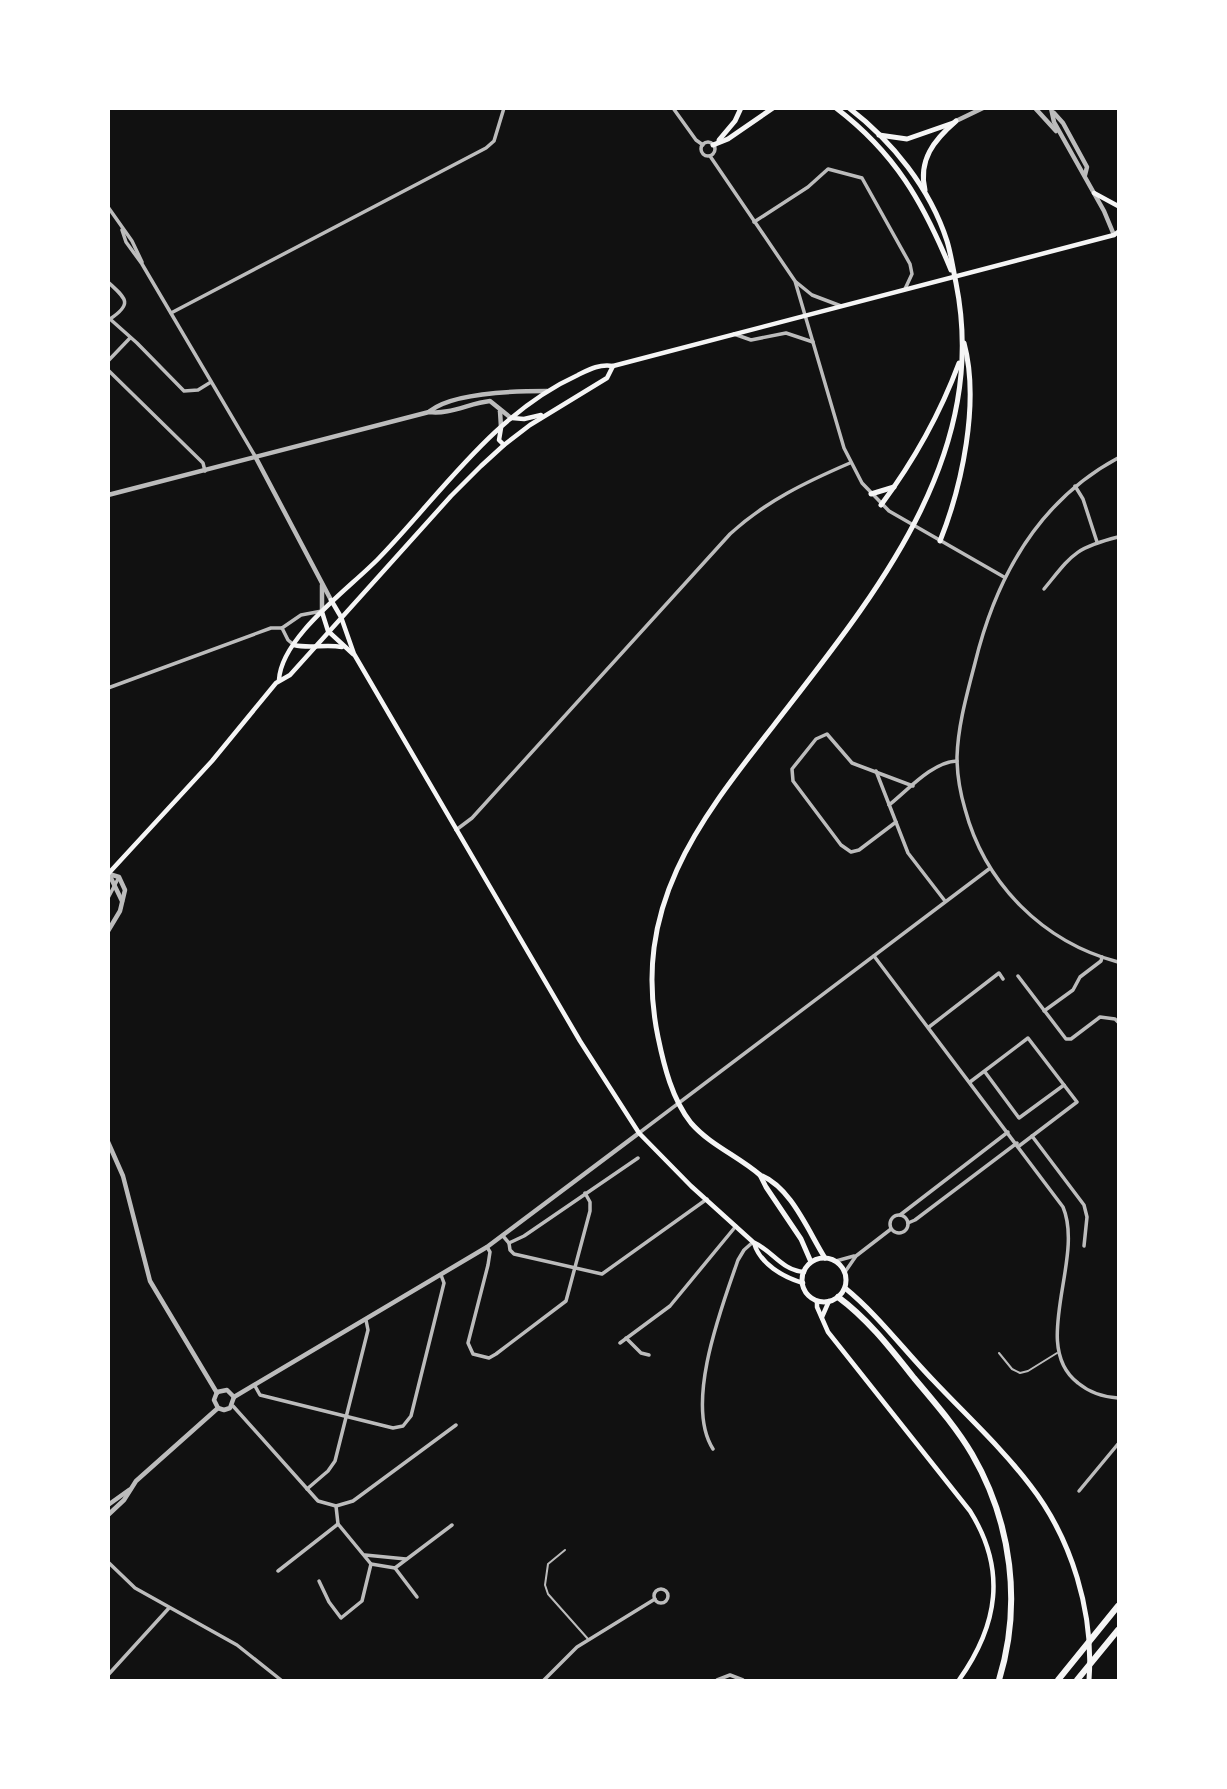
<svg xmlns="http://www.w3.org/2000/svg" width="1227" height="1789" viewBox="0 0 1227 1789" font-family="Mulish,sans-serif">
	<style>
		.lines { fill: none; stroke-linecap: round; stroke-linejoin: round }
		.service { stroke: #bcbcbc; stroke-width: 2 }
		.minor { stroke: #bcbcbc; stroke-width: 3.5 }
		.tertiary { stroke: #bcbcbc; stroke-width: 4.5 }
		.secondary { stroke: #f5f5f5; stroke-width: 4.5 }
		.primary { stroke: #f5f5f5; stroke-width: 5 }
		.motorway { stroke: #f5f5f5; stroke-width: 6 }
	</style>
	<rect width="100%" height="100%" fill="#111"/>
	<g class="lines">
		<g class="service">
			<path d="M999 1353 1012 1369 1020 1373 1028 1371 1057 1353"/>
			<path d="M565 1550 548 1564 545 1585 548 1594 588 1639"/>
		</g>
		<g class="minor">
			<path d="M673 108 696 140 703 145"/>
			<circle cx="708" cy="149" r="7"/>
			<path d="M710 156 795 281 844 448 862 483 889 511 1004 577"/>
			<path d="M108 207 132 241 142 262"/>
			<path d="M754 222 808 187 828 169 862 178 910 264 912 274 905 289"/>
			<path d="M122 230 126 242 142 264 255 456"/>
			<path d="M108 282C125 298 134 303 110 319"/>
			<path d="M796 282 812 295 841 306"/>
			<path d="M171 313 486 148 494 141 504 108"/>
			<path d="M110 319 137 343 184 391 198 390 211 382"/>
			<path d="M734 334 751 340 786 333 813 342"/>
			<path d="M108 361 130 338"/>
			<path d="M108 370 203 463 205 471"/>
			<path d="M1118 458C1038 501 996 577 975 663 967 694 958 725 957 757 957 775 960 792 965 809 985 884 1043 942 1118 962"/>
			<path d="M1075 486 1083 499 1097 542"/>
			<path d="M1044 589C1072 555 1074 548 1118 537"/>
			<path d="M282 628 301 615 322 611"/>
			<path d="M282 628 288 640 294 645"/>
			<path d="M108 688 271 628H282"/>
			<path d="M876 771 908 853 945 901"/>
			<path d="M889 805C908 790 932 762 957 761"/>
			<path d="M896 822 859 850 851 852 841 845 793 781 792 769 816 739 827 734 852 763 913 786"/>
			<path d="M456 830 472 818 730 534C766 501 806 482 850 463"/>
			<path d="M108 898 119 877"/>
			<path d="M874 956 1063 1207C1085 1259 1029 1346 1078 1383 1090 1393 1104 1397 1118 1398"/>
			<path d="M1018 976 1066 1039H1071L1100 1017 1115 1019 1118 1022"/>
			<path d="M1044 1011 1073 990 1080 977 1101 961 1102 957"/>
			<path d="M929 1027 999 973 1003 979"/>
			<path d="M985 1072 1019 1118 1064 1085"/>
			<path d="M970 1082 1028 1038 1077 1102 1019 1146"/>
			<path d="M639 1133 989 869"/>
			<path d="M1032 1136 1084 1205 1087 1217 1084 1246"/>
			<path d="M900 1215 1008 1132"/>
			<circle cx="899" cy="1224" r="9"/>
			<path d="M908 1223 915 1220 1017 1143"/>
			<path d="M503 1236 509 1243 524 1236 638 1158"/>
			<path d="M509 1243 510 1250 514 1254 602 1274 707 1199"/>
			<path d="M487 1247 490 1252 488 1265 468 1343 473 1354 489 1358 496 1354 566 1301 590 1211V1202L585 1193"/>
			<path d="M836 1261 854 1256"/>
			<path d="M845 1272 856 1256 891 1229"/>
			<path d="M626 1338 641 1353 649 1355"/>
			<path d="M620 1343 670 1306 736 1226"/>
			<path d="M255 1386 260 1395 393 1428 403 1426 411 1416 444 1283 441 1275"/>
			<path d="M233 1406 318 1501 336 1506 353 1501 456 1425"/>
			<path d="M713 1449C684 1404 722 1306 738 1260L744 1250 753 1242"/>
			<path d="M307 1489 328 1471 335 1461 368 1330 366 1320"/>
			<path d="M1079 1491 1118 1444"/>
			<path d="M336 1506 338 1524 371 1564 395 1568 452 1525"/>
			<path d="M365 1555 406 1559"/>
			<path d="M108 1562 135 1588 237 1645 281 1680"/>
			<path d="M395 1568 417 1597"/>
			<path d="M278 1571 338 1524"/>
			<path d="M319 1581 329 1602 341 1618 362 1601 371 1564"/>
			<circle cx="661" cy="1596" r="7"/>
			<path d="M108 1675 169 1608"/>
			<path d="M544 1680 577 1647 655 1599"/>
			<path d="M717 1680 730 1675 743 1680"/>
		</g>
		<g class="tertiary">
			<path d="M1035 108 1056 131"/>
			<path d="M1051 108 1054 122 1104 211 1114 235"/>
			<path d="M1054 113 1063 123 1087 167 1085 175"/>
			<path d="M956 121 983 108"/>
			<path d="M430 411C454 392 516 391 547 391"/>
			<path d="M500 411 501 427"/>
			<path d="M256 458 331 600"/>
			<path d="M108 495 429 412C449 415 470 403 490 401L511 418"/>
			<path d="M322 611V585"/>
			<path d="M109 874 122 901"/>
			<path d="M108 931 120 911 125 890 119 877 109 874"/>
			<path d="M108 1142 123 1176 150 1281 217 1393"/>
			<path d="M234 1397 487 1247 639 1133"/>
			<path d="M218 1408 214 1400 217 1392 227 1390 234 1397"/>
			<path d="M218 1408 224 1410 230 1408 234 1397"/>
			<path d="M108 1505 129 1490"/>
			<path d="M108 1515 124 1500 136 1481 218 1408"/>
		</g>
		<g class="secondary">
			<path d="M1094 193 1118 206"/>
			<path d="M512 418 524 419 541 415"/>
			<path d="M501 428 499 440 504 445"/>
			<path d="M331 600 341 617 354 654 580 1041 639 1133 691 1186 753 1242C773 1251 781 1270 804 1272"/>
			<path d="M322 612 328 631 353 654"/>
			<path d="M294 645C310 649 324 644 342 647"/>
			<path d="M279 680C281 637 350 588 379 558 441 494 494 413 578 375 590 369 599 364 613 366L1114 235 1118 232"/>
			<path d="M108 874 212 761 276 683 290 675 451 496 481 466 504 445 530 425 607 378 613 366"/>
			<path d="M754 1243C760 1264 783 1277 803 1283"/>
			<path d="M817 1301V1307L828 1332 970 1511C1007 1570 998 1625 959 1680"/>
			<path d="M822 1317 829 1301"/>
		</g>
		<g class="primary">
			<path d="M836 108C895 153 923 202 951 270"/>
			<path d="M879 135 907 139 953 123"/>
			<path d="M719 140 735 121 741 108"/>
			<path d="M713 145 728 139 773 108"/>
			<path d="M925 190C918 160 934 140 956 121"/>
			<path d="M871 494 894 487"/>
			<path d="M881 505C913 462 940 414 959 363"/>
			<path d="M940 541C962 486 980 402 964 343"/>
			<path d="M760 1175 766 1187 801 1239 811 1262"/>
			<path d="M825 1258C808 1231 791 1187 760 1175 738 1156 710 1145 691 1123 672 1099 664 1066 658 1037 631 906 699 821 774 725 873 597 991 457 956 283 953 269 951 254 947 241 930 188 892 141 849 108"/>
			<circle cx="824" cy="1280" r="22"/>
			<path d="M845 1288C878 1315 903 1349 933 1380 966 1415 1001 1447 1030 1485 1072 1539 1094 1613 1089 1680"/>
		</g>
		<g class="motorway">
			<path d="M838 1297C868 1319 891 1349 914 1378 935 1403 956 1427 972 1454 1012 1523 1022 1605 999 1680"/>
			<path d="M1058 1680 1118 1606"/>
			<path d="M1077 1680 1118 1630"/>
		</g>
	</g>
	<rect width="1227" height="1789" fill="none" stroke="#ffffff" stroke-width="220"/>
</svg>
